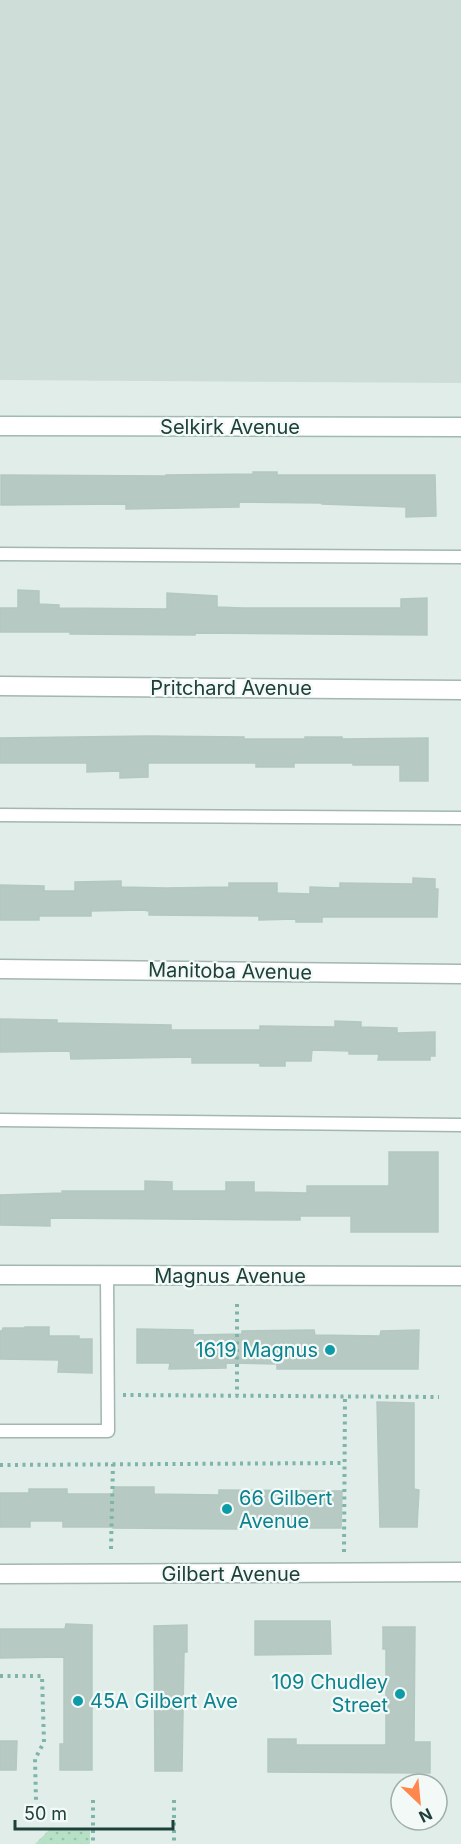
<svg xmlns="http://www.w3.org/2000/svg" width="461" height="1844" viewBox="0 0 461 1844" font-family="Inter,sans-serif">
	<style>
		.built { fill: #cfddd8 }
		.park { fill: url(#park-dots) }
		.building { fill: #b6c9c2; stroke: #b3c8c1; stroke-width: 1.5 }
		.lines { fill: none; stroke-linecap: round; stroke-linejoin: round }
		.lane-casing { stroke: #a3b6b1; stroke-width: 15 }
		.street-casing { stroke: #a3b6b1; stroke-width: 21 }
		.secondary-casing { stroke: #9ebab2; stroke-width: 21 }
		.path { stroke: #7eb5a8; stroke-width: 4; stroke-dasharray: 3 4.5; stroke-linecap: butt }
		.lane { stroke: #fff; stroke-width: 12 }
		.street { stroke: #fff; stroke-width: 18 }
		.secondary { stroke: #fff; stroke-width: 18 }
		.culture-dot { fill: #0f9aa8; stroke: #f2f9f6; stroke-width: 2 }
		.labels { text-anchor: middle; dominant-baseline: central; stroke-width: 4.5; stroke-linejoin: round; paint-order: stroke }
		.street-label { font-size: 20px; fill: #1f403a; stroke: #f2f9f6 }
		.culture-label { font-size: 20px; fill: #0d838f; stroke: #f2f9f6; text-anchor: end }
	</style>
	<defs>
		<pattern id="park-dots" width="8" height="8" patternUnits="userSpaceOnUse" patternTransform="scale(1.5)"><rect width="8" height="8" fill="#b7e1c6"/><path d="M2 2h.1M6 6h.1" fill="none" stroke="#9dc2ab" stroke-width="1.8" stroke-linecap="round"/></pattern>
	</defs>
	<rect width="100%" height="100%" fill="#e1ede9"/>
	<path class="built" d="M0 0H461V383L0 380Z"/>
	<path class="park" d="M51 1828H90V1844H35Z"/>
	<g class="building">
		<path d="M253 472H277V475H435L436 516 406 517V507L322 504V503L239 502V507L126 509V504L1 505V475L166 476V475L253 474Z"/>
		<path d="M18 590 39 591V604L59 605V608L167 609V593L217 596V607L243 608H401V599L427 598V635L195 633V635L70 634V632H0V608H18Z"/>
		<path d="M148 736 244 737V739H305V737H342V739L428 738V781H400V765H353V763H294V767H256V763H148V777L120 778V771L87 772V763H0V738Z"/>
		<path d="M413 878 435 879V889H438L437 917H322V922H296V919L259 920V916L149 915V911L143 910 91 911V916H39V920H0V885L44 886V891H75V882L121 881V887L166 888 229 887V883H277V893L310 894V887L340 888V883L413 884Z"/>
		<path d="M0 1019 57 1020V1023L171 1025V1030H260V1026L335 1027V1021L361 1022V1027L397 1028V1033L435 1032V1056H430V1060H378L379 1054H349V1051L312 1050 311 1061H285V1066H260V1063H192V1057L71 1059 70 1051 0 1052Z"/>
		<path d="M389 1152H438V1232H351V1216H300V1220L50 1218V1226L0 1225V1195L62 1193V1191H145V1181L172 1182V1191H226V1182H254V1192L307 1193V1186H389Z"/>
		<path d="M25 1327H49V1336H79V1339H92V1373L58 1372 59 1360 0 1359V1331H2L3 1328H25Z"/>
		<path d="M137 1329 193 1330V1335L242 1334V1331L314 1330 315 1335 380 1336 381 1331 419 1330 418 1369H277V1364L226 1363V1368L169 1369 170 1363H137Z"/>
		<path d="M377 1402 414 1403V1489L419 1490 417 1527H380Z"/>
		<path d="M114 1487H154V1494L219 1495V1490L342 1491 341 1528H305V1523H240V1529L113 1528V1527H63V1521H30V1527H0V1493H29V1489H67V1494H113Z"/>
		<path d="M255 1621H330L331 1654 255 1655Z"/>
		<path d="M66 1624 92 1625V1770H60V1744H64V1657L0 1658V1629H65Z"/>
		<path d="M187 1625V1652H184L182 1771H155L154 1626Z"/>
		<path d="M383 1627H415L414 1742H430V1773L268 1772V1739H296V1745H386V1649H383Z"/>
		<path d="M0 1741H17L16 1770H0Z"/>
	</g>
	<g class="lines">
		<defs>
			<g id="lane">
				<path d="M0 554 461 557"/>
				<path d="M0 815 461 818"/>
				<path d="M0 1120 461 1125"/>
				<path d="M0 1431H108L107 1276"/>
			</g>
			<g id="street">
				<path d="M0 686 461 690"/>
				<path d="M0 969 461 974"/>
				<path d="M0 1275 461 1276"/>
				<path d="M0 1574 461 1572"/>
			</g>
			<path id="secondary" d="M0 426 461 427"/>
		</defs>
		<use href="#lane" class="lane-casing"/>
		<use href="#street" class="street-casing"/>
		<use href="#secondary" class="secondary-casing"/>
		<g class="path">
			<path d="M237 1304V1395"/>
			<path d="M123 1395 439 1397"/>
			<path d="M0 1465 345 1463"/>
			<path d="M111 1549 113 1464"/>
			<path d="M344 1552 345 1396"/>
			<path d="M0 1676H42L44 1742 35 1759 36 1800"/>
			<path d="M93 1800V1844"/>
			<path d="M174 1800V1844"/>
		</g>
		<use href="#lane" class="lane"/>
		<use href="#street" class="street"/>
		<use href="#secondary" class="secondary"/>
	</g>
	<g class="culture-dot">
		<circle cx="330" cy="1350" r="6"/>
		<circle cx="227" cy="1509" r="6"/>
		<circle cx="400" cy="1694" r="6"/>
		<circle cx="78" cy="1701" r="6"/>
	</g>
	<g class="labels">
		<g class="street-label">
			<text x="230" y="427">Selkirk Avenue</text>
			<text x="231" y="688">Pritchard Avenue</text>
			<text transform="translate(230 971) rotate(1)">Manitoba Avenue</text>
			<text x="230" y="1276">Magnus Avenue</text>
			<text x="231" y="1574">Gilbert Avenue</text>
		</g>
		<g class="culture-label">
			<text x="318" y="1350">1619 Magnus</text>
			<text x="239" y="1498" text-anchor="start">66 Gilbert<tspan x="239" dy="23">Avenue</tspan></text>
			<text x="388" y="1682">109 Chudley<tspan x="388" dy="23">Street</tspan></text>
			<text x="90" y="1701" text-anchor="start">45A Gilbert Ave</text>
		</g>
	</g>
	<g transform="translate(419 1802) rotate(154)"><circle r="28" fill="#f2f9f6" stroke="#9eafab" stroke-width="1.5"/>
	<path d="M0-4.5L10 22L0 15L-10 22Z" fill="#ff864d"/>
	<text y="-9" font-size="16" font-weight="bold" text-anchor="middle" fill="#1f403a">N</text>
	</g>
	<path d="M15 1820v9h158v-9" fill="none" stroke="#1f403a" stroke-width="3"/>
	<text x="24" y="1820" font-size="18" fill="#1f403a" stroke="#f2f9f6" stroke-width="4.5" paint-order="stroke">50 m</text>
</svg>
